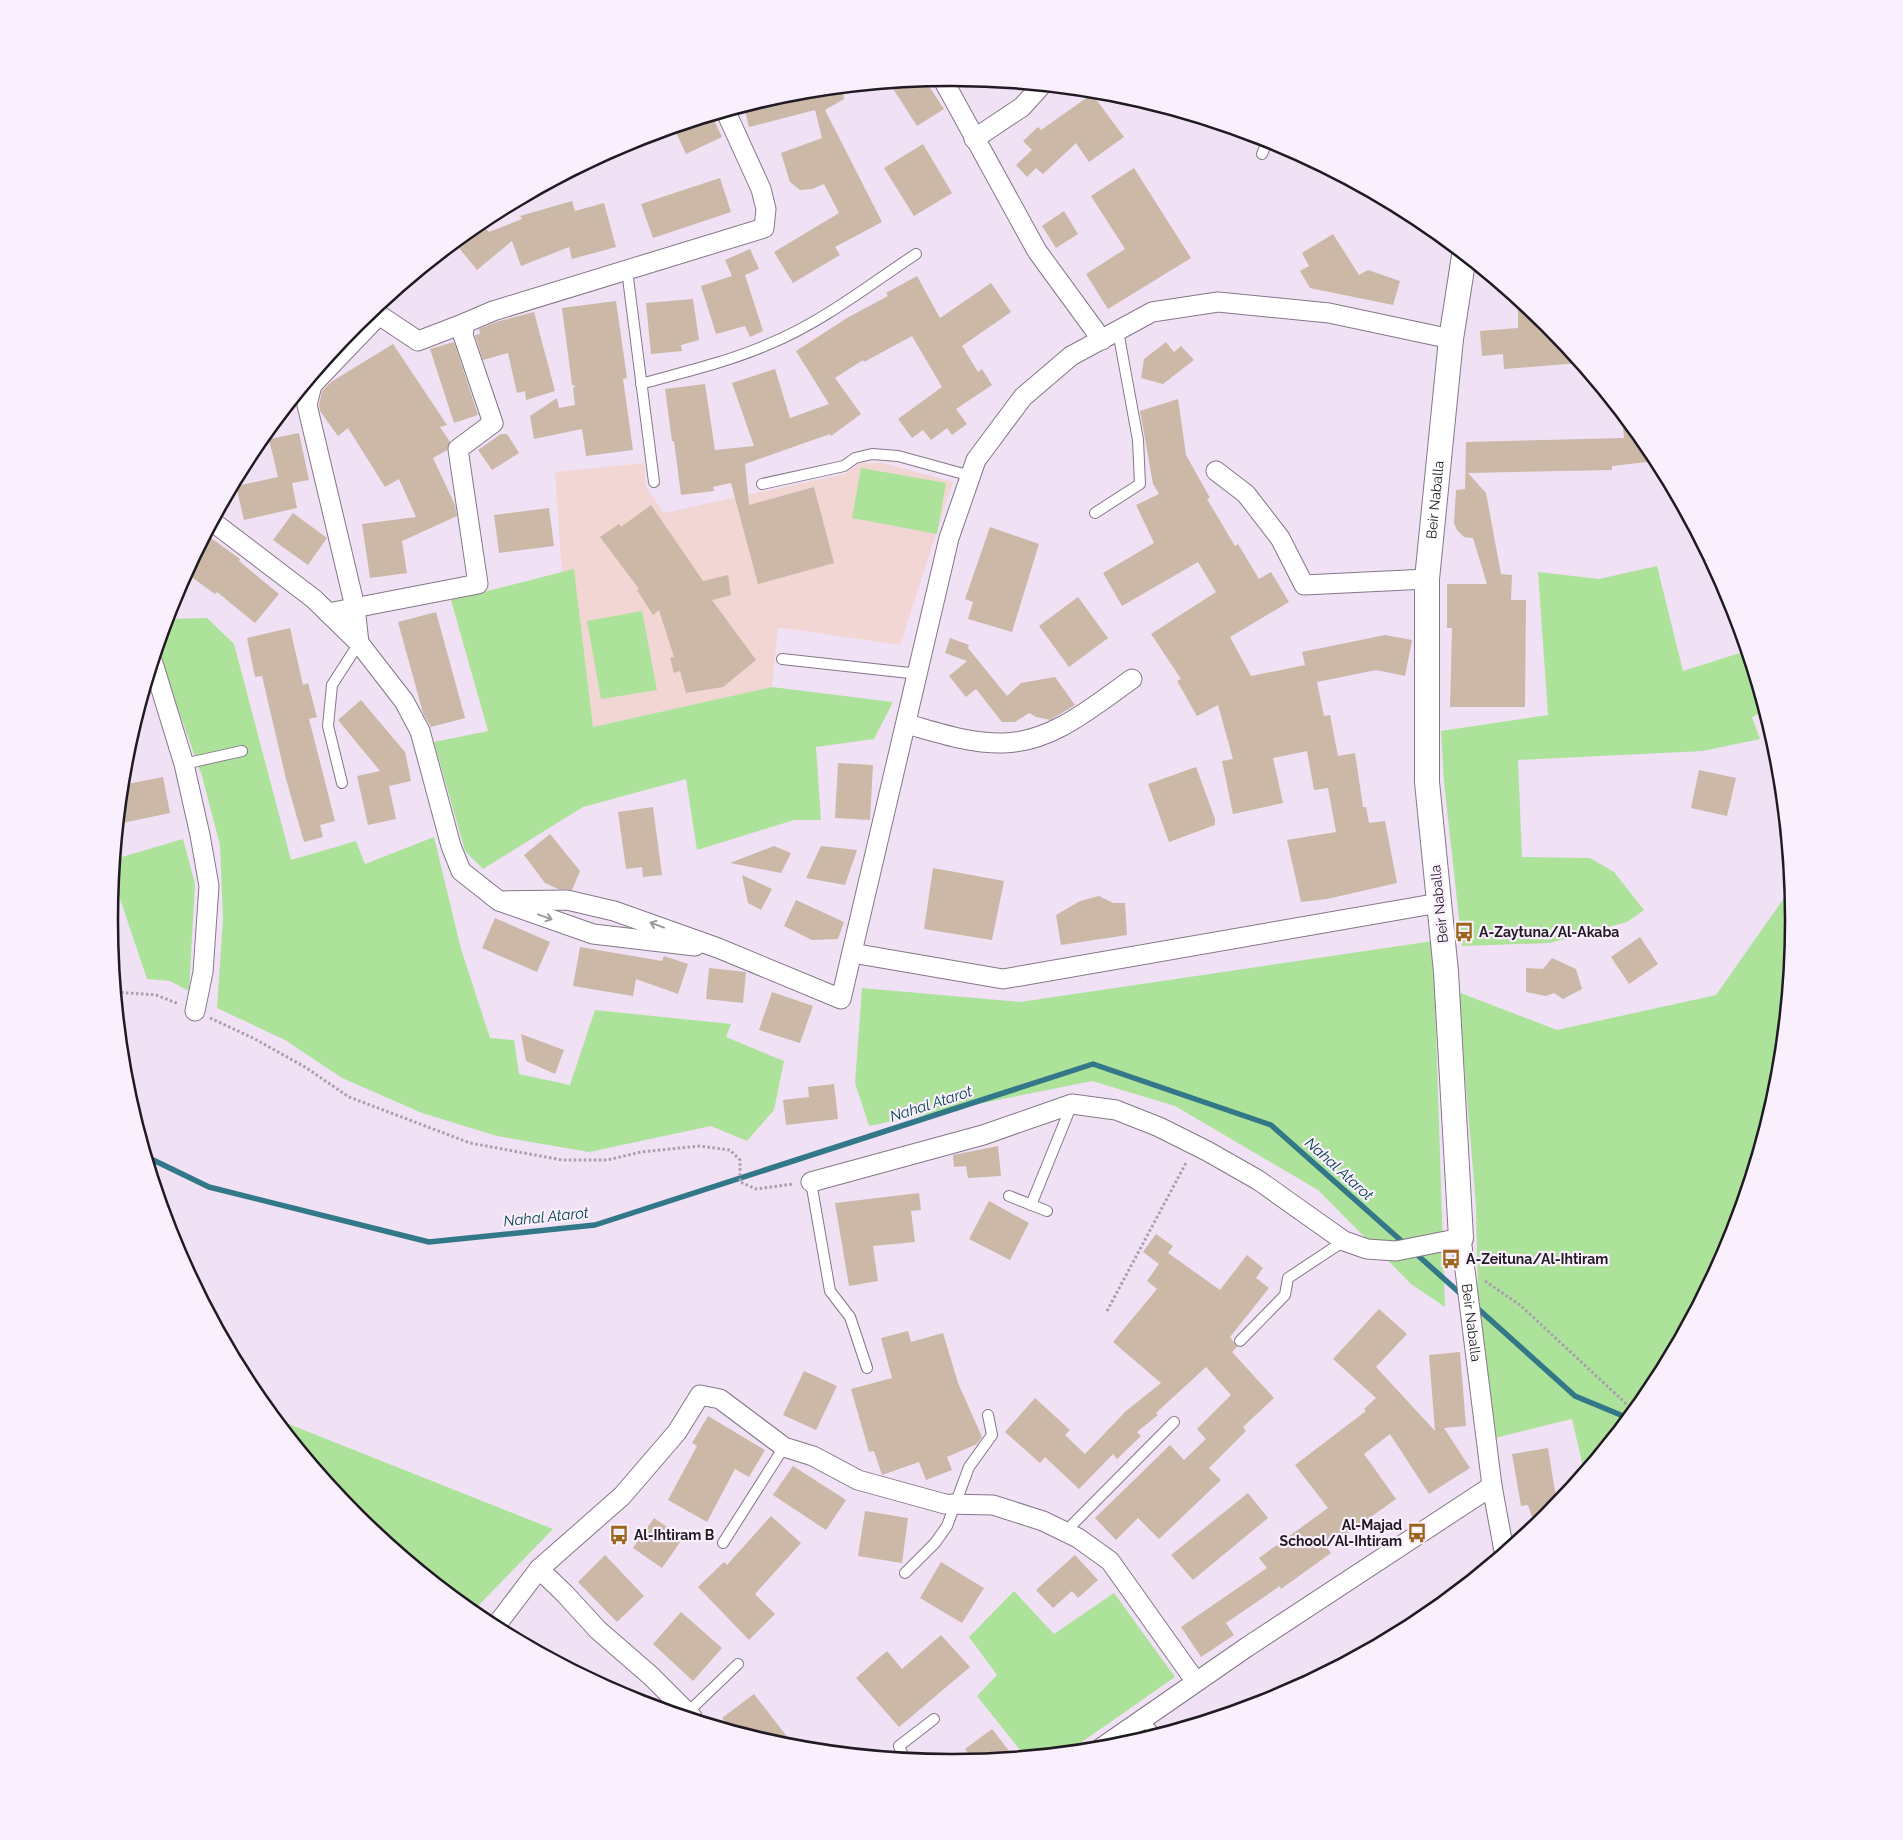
<svg xmlns="http://www.w3.org/2000/svg" width="1903" height="1840" viewBox="0 0 1903 1840" font-family="Raleway,sans-serif">
	<style>
		.education { fill: #f1d6d3 }
		.green { fill: #ade29b }
		.lines { fill: none; stroke-linecap: round; stroke-linejoin: round }
		.stream { stroke: #327889; stroke-width: 5.5 }
		.building { fill: #cbb8a7 }
		.service-casing { stroke: #857689; stroke-width: 12 }
		.minor-casing { stroke: #857689; stroke-width: 21 }
		.tertiary-casing { stroke: #857689; stroke-width: 26 }
		.path { stroke: #aa9ead; stroke-width: 3; stroke-dasharray: 2.5 2.5; stroke-linecap: butt }
		.service { stroke: #fff; stroke-width: 10 }
		.minor { stroke: #fff; stroke-width: 19 }
		.tertiary { stroke: #fff; stroke-width: 24 }
		.oneway { stroke: #9b989c }
		.labels { text-anchor: middle; dominant-baseline: central; stroke-width: 4.5; stroke-linejoin: round; paint-order: stroke }
		.street-label { font-size: 14px; fill: #201a22; stroke: #faf0fd }
		.poi-label { font-size: 14px; font-weight: bold; fill: #201a22; stroke: #faf0fd; text-anchor: start }
		.water-label { font-size: 15px; font-style: italic; fill: #054550; stroke: #faf0fd }
		.rim { fill: none; stroke: #201a22; stroke-width: 2.5 }
	</style>
	<rect width="100%" height="100%" fill="#f1e1f5"/>
	<path class="education" d="M644 463 646 487 664 513 844 474 861 463H883L953 482 900 645 778 627 772 687 593 727 574 570 562 572 555 472Z"/>
	<g class="green">
		<path d="M861 468 946 483 937 534 852 518Z"/>
		<path d="M1657 566 1683 671 1746 651 1764 711 1752 717 1760 739 1703 751 1518 760 1522 857 1590 858 1614 872 1644 910 1627 922 1550 943 1462 946 1444 782 1441 731 1548 715 1538 572 1599 579Z"/>
		<path d="M574 569 593 727 772 687 893 702 874 739 816 747 821 820H794L697 850 686 779 583 807 483 869 465 851 434 742 488 731 451 600Z"/>
		<path d="M642 611 657 690 601 699 587 621Z"/>
		<path d="M207 618 234 644 291 860 356 841 365 864 434 837 461 949 490 1038 514 1040 519 1074 570 1085 595 1010 731 1024 726 1037 784 1061 774 1110 747 1141 711 1126 589 1152 497 1136 422 1113 342 1078 285 1040 217 1008 223 919 220 845 202 776 157 650 167 619Z"/>
		<path d="M183 839 195 884 189 991 170 981 147 979 113 878 115 859Z"/>
		<path d="M1791 888 1794 920 1778 1085 1730 1243 1652 1388 1584 1471 1572 1419 1495 1438 1479 1337 1476 1206 1458 992 1557 1030 1716 995Z"/>
		<path d="M1433 941 1445 1307 1411 1284 1318 1190 1175 1106 1092 1081 869 1126 855 1083 862 988 1020 1002Z"/>
		<path d="M276 1419 553 1529 474 1610 466 1606 356 1516Z"/>
		<path d="M1014 1591 1054 1634 1114 1593 1175 1677 1069 1751 1024 1755 977 1696 997 1675 969 1637Z"/>
	</g>
	<g class="lines">
		<g class="stream">
			<path d="M147 1157 209 1187 429 1242 595 1225 1093 1064 1271 1125 1406 1245"/>
			<path d="M1413 1251 1462 1295"/>
			<path d="M1475 1306 1575 1396 1628 1418"/>
		</g>
	</g>
	<g class="building">
		<path d="M925 80 944 109 917 126 890 84Z"/>
		<path d="M842 88 844 99 825 110 882 222 835 247 840 255 793 283 774 252 839 213 824 184 812 189 800 190 790 182 781 153 822 138 815 110 749 127 744 107 787 94Z"/>
		<path d="M1092 94 1124 137 1089 162 1076 143 1043 174 1036 168 1027 177 1016 165 1032 150 1023 141 1038 127 1041 130Z"/>
		<path d="M712 116 722 137 686 154 674 128Z"/>
		<path d="M923 144 952 193 914 216 884 168Z"/>
		<path d="M1134 168 1191 258 1108 309 1086 274 1125 249 1091 196Z"/>
		<path d="M720 178 731 212 653 238 641 204Z"/>
		<path d="M572 201 575 211 604 203 616 247 572 259 569 247 521 266 512 241 477 270 455 243 472 229 484 226 489 232 522 219 520 216Z"/>
		<path d="M1064 211 1078 234 1056 248 1042 226Z"/>
		<path d="M1333 234 1359 275 1368 270 1400 281 1393 305 1310 288 1300 271 1309 266 1302 253Z"/>
		<path d="M750 249 759 269 745 275 763 331 750 337 745 326 716 334 701 286 732 276 725 260Z"/>
		<path d="M917 276 940 318 991 283 1011 312 962 346 978 372 982 369 992 385 956 409 967 424 952 435 947 428 931 440 923 430 912 438 898 419 942 387 912 336 864 362 863 360 835 378 861 414 831 436 830 434 745 464 749 505 814 487 834 563 758 584 731 483 713 487 714 491 681 495 674 441H672L665 389 705 384 715 450 754 446 732 383 775 369 790 418 829 404 796 351 847 318 888 296 886 293Z"/>
		<path d="M693 299 699 340 681 345 682 351 651 354 646 303Z"/>
		<path d="M1518 300 1547 324 1579 363 1504 369 1503 354 1482 356 1480 331 1518 328Z"/>
		<path d="M616 301 627 378 623 379 633 450 586 456 582 429 534 439 530 416 557 398 559 408 575 405 573 388 576 386 572 385 562 308Z"/>
		<path d="M534 312 555 391 526 400 525 391 517 393 508 353 483 360 475 335 480 334 479 329 496 322Z"/>
		<path d="M454 342 478 415 454 423 430 349Z"/>
		<path d="M1166 342 1174 352 1181 346 1194 360 1163 384 1141 378 1144 359Z"/>
		<path d="M393 344 447 425 440 427 450 442 447 450 433 458 455 505 457 516 402 541 407 573 370 578 362 524 416 517 399 479 385 487 348 428 338 436 320 411 319 405 322 391 331 382Z"/>
		<path d="M1178 399 1186 455 1210 498 1207 499 1235 546 1238 544 1259 579 1271 572 1289 602 1230 637 1251 676 1305 665 1302 652 1385 635 1412 640 1405 676 1376 670 1317 682 1324 716 1330 715 1338 756 1355 753 1363 807H1366L1369 823 1385 821 1397 883 1327 899 1301 902 1287 840 1336 832 1328 788 1314 790 1307 751 1273 758 1283 803 1233 814 1222 761 1233 759 1218 705 1197 716 1177 681 1181 679 1151 634 1216 592 1198 562 1122 606 1103 573 1154 543 1136 505 1159 494 1153 484 1140 411Z"/>
		<path d="M1622 415 1657 461 1612 466V470L1468 473 1486 493 1501 574 1512 575 1511 600H1526L1525 707H1450L1452 628H1447V584H1487L1473 538 1464 537 1457 530 1454 523 1456 490 1465 489 1466 442 1624 438Z"/>
		<path d="M299 433 309 480 292 483 297 508 244 520 236 486 278 477 269 439Z"/>
		<path d="M501 434H507L519 453 492 470 478 450Z"/>
		<path d="M651 505 703 581 728 575 731 595 712 600 756 660 723 687 686 693 680 671 674 673 670 658 674 657 659 610 653 615 637 590 639 589 600 537 619 524 621 527Z"/>
		<path d="M549 508 554 546 499 553 494 515Z"/>
		<path d="M293 513 327 538 308 565 273 540Z"/>
		<path d="M990 527 1039 544 1012 632 968 619 973 602 965 599Z"/>
		<path d="M207 535 240 559 239 561 279 594 255 623 217 592 215 594 186 573Z"/>
		<path d="M1078 597 1108 638 1069 667 1039 626Z"/>
		<path d="M436 612 465 718 431 727 423 713 398 622Z"/>
		<path d="M290 628 303 685 308 683 317 717 309 719 335 821 320 825 323 837 304 842 286 779 262 676 255 677 247 638Z"/>
		<path d="M950 638 969 645 968 648 1007 696 1021 683 1055 677 1075 705 1050 720 1036 717 1029 713 1015 722H1002L976 689 966 697 949 676 967 661 945 653Z"/>
		<path d="M361 700 405 752 411 781 389 786 396 819 368 825 357 776 380 771 338 720Z"/>
		<path d="M838 763 873 765 870 820 835 818Z"/>
		<path d="M1196 767 1215 819V825L1169 842 1148 784Z"/>
		<path d="M1699 770 1736 778 1727 816 1691 808Z"/>
		<path d="M163 777 170 813 118 824 122 785Z"/>
		<path d="M653 807 662 875 643 877 642 867 626 869 618 812Z"/>
		<path d="M550 834 580 871 572 890 558 889 545 883 524 855Z"/>
		<path d="M774 846 791 853 781 873 730 863Z"/>
		<path d="M821 846 857 850 845 885 806 878Z"/>
		<path d="M933 868 1004 881 992 940 924 929Z"/>
		<path d="M742 875 772 889 761 910 748 903Z"/>
		<path d="M1099 896 1113 903H1125L1127 935 1061 945 1056 915 1080 901Z"/>
		<path d="M796 900 844 922 838 939 812 940 784 926Z"/>
		<path d="M495 918 550 942 537 972 482 948Z"/>
		<path d="M1640 937 1658 964 1629 984 1611 957Z"/>
		<path d="M580 947 662 961 664 956 688 964 678 994 636 979 633 996 573 986Z"/>
		<path d="M1552 958 1576 969 1582 989 1563 999 1554 993 1546 996 1526 992V968L1543 969Z"/>
		<path d="M709 968 746 972 743 1003 706 999Z"/>
		<path d="M772 992 813 1006 800 1043 759 1030Z"/>
		<path d="M521 1034 564 1050 555 1074 526 1061Z"/>
		<path d="M834 1084 838 1119 786 1125 783 1100 809 1097 808 1087Z"/>
		<path d="M998 1146 1001 1176 968 1178 966 1166 954 1167 953 1155Z"/>
		<path d="M919 1193 921 1210 911 1211 915 1242 873 1246 878 1281 849 1286 835 1203Z"/>
		<path d="M989 1201 1029 1223 1010 1260 969 1239Z"/>
		<path d="M1156 1234 1173 1246 1168 1253 1220 1290 1247 1255 1263 1268 1256 1278 1269 1288 1230 1337 1237 1347 1232 1352 1274 1398 1243 1427 1246 1431 1209 1468 1221 1480 1159 1539 1138 1518 1116 1540 1095 1518 1170 1445 1184 1460 1206 1439 1197 1429 1231 1395 1206 1367 1156 1413 1158 1415 1137 1432 1141 1436 1117 1459 1113 1454 1079 1489 1045 1457 1040 1463 1005 1432 1035 1398 1070 1430 1065 1435 1085 1454 1126 1411 1161 1383 1113 1342 1157 1289 1147 1281 1159 1264 1143 1252Z"/>
		<path d="M1379 1309 1407 1334 1376 1367 1435 1431 1429 1355 1460 1352 1466 1426 1444 1428 1470 1468 1429 1494 1390 1434 1364 1454 1396 1499 1327 1548 1331 1553 1281 1589 1280 1586 1226 1623 1234 1635 1201 1657 1181 1627 1267 1568 1259 1558 1328 1508 1295 1465 1366 1411 1364 1409 1376 1398 1333 1359Z"/>
		<path d="M908 1331 911 1342 943 1333 958 1383 982 1437 977 1444 947 1457 952 1470 926 1480 919 1462 882 1475 874 1451 869 1452 851 1389 892 1378 881 1338Z"/>
		<path d="M804 1371 837 1386 816 1430 783 1415Z"/>
		<path d="M708 1416 765 1450 749 1477 735 1469 707 1522 668 1500 697 1446 692 1443Z"/>
		<path d="M1548 1448 1557 1504 1535 1526 1528 1505 1521 1506 1512 1454Z"/>
		<path d="M793 1466 846 1500 826 1530 773 1495Z"/>
		<path d="M1248 1493 1268 1518 1193 1580 1171 1555Z"/>
		<path d="M865 1511 908 1518 902 1563 858 1556Z"/>
		<path d="M771 1516 801 1543 755 1594 775 1614 749 1640 698 1587 724 1562 727 1565Z"/>
		<path d="M654 1518 683 1538 662 1568 633 1548Z"/>
		<path d="M605 1555 644 1596 617 1622 578 1582Z"/>
		<path d="M1075 1555 1098 1580 1078 1598 1072 1591 1053 1608 1036 1590Z"/>
		<path d="M941 1562 984 1588 962 1623 920 1598Z"/>
		<path d="M681 1612 722 1648 693 1681 653 1644Z"/>
		<path d="M941 1635 970 1667 899 1727 856 1678 887 1651 902 1669Z"/>
		<path d="M754 1694 795 1747 731 1729 722 1718Z"/>
		<path d="M992 1729 1013 1756 974 1760 965 1749Z"/>
	</g>
	<g class="lines">
		<defs>
			<g id="service">
				<path d="M1262 154 1268 140"/>
				<path d="M627 270 654 482"/>
				<path d="M641 384C684 372 728 362 769 344 821 323 869 285 916 254"/>
				<path d="M762 484 844 466 855 458 872 454 898 456 971 476"/>
				<path d="M1095 513 1140 484 1138 440 1118 331"/>
				<path d="M782 659 919 674"/>
				<path d="M184 764 242 751"/>
				<path d="M342 783 328 726 332 685 359 643"/>
				<path d="M811 1182 830 1291 850 1317 867 1368"/>
				<path d="M1009 1196 1047 1211"/>
				<path d="M1031 1205 1072 1104"/>
				<path d="M1240 1341 1285 1295 1288 1278 1344 1241"/>
				<path d="M1065 1532 1174 1422"/>
				<path d="M723 1543 784 1447"/>
				<path d="M905 1573 935 1543 947 1526 969 1467 992 1435 988 1415"/>
				<path d="M687 1713 738 1664"/>
				<path d="M1143 1719 1155 1734"/>
				<path d="M904 1758 899 1746 934 1719"/>
			</g>
			<g id="minor">
				<path d="M942 78 1037 251 1102 340"/>
				<path d="M974 139 1022 107 1041 86"/>
				<path d="M1216 471 1246 494 1280 538 1304 585 1427 579"/>
				<path d="M213 522 314 599 359 643 404 701 420 731 451 846 461 871 499 901 593 934 695 946"/>
				<path d="M328 613 478 584 458 449 493 423 463 335 465 323 493 311 764 228 766 209 761 189 726 112"/>
				<path d="M359 643 355 607 307 405 312 385 379 315 418 341 465 323"/>
				<path d="M153 663 184 764 200 835 209 886 203 972 195 1011"/>
				<path d="M907 724C939 733 971 744 1004 743 1053 742 1095 705 1132 679"/>
				<path d="M499 901 567 900 614 911 718 948 841 999 949 538 976 460 1023 397 1071 356 1152 312 1218 302 1329 313 1451 339"/>
				<path d="M852 953 1003 979 1439 903"/>
				<path id="s1" d="M811 1182 983 1135 1072 1104 1116 1110 1159 1127 1207 1151 1258 1180 1344 1241 1367 1249 1396 1251 1461 1238 1492 1486 1504 1551"/>
				<path d="M539 1569 565 1594 598 1630 651 1676 692 1717"/>
				<path d="M495 1627 539 1569 622 1496 677 1432 700 1395 720 1399 784 1447 813 1456 858 1480 945 1504 993 1505 1043 1521 1078 1538 1110 1561 1196 1682"/>
				<path d="M1101 1748 1247 1647 1492 1486"/>
			</g>
			<g id="tertiary">
				<path id="s2" d="M1461 1238 1446 972 1427 782V579L1451 339 1464 256"/>
			</g>
		</defs>
		<use href="#service" class="service-casing"/>
		<use href="#minor" class="minor-casing"/>
		<use href="#tertiary" class="tertiary-casing"/>
		<g class="path">
			<path d="M116 992 156 995 179 1004"/>
			<path d="M210 1018 253 1038 305 1067 349 1097 470 1143 562 1160H607L641 1152 699 1146 730 1150 740 1160V1182L756 1189 793 1184"/>
			<path d="M1485 1281 1520 1305 1634 1411"/>
			<path d="M1107 1311 1187 1161"/>
		</g>
		<use href="#service" class="service"/>
		<use href="#minor" class="minor"/>
		<use href="#tertiary" class="tertiary"/>
	</g>
	<defs><path id="oneway-shaft" d="M-6 0H5M1.5-3L5.5 0L1.5 3" fill="none" stroke-width="1.6" stroke-linecap="round" stroke-linejoin="round" transform="scale(1.25)"/></defs>
	<g class="oneway">
		<use href="#oneway-shaft" transform="translate(545 917) rotate(20)"/>
		<use href="#oneway-shaft" transform="translate(657 925) rotate(-160)"/>
	</g>
	<defs>
		<symbol id="bus-bare" viewBox="-9 -9 18 18"><path d="M-5-6H5V4H4V6H2V4H-2V6H-4V4H-5ZM-3.5-4V0h7V-4ZM-3.5 1.2v1.5H-2V1.2ZM2 1.2v1.5H3.5V1.2Z" fill="#9b651e" stroke="#faf0fd" stroke-width="2.5" paint-order="stroke"/></symbol>
	</defs>
	<g fill-rule="evenodd">
		<use href="#bus-bare" x="1450" y="918" width="28" height="28"/>
		<use href="#bus-bare" x="1437" y="1245" width="28" height="28"/>
		<use href="#bus-bare" x="1403" y="1519" width="28" height="28"/>
		<use href="#bus-bare" x="605" y="1521" width="28" height="28"/>
	</g>
	<g class="labels">
		<g class="street-label">
			<text stroke="none"><textPath href="#s2" startOffset="740">Beir Naballa</textPath></text>
			<text transform="translate(1439 904) rotate(-96)">Beir Naballa</text>
			<text stroke="none"><textPath href="#s1" startOffset="786">Beir Naballa</textPath></text>
		</g>
		<g class="poi-label">
			<text x="1479" y="932">A-Zaytuna/Al-Akaba</text>
			<text x="1466" y="1259">A-Zeituna/Al-Ihtiram</text>
			<text x="1402" y="1525" text-anchor="end">Al-Majad<tspan x="1402" dy="16">School/Al-Ihtiram</tspan></text>
			<text x="634" y="1535">Al-Ihtiram B</text>
		</g>
		<g class="water-label">
			<text transform="translate(931 1104) rotate(-18)">Nahal Atarot</text>
			<text transform="translate(1339 1169) rotate(42)">Nahal Atarot</text>
			<text transform="translate(546 1217) rotate(-6)">Nahal Atarot</text>
		</g>
	</g>
	<path d="M0 0H1903V1840H0ZM951 86H952A833 833 0 0 1 1785 919V921A833 833 0 0 1 952 1754H951A833 833 0 0 1 118 921V919A833 833 0 0 1 951 86Z" fill="#faf0fd" fill-rule="evenodd"/>
	<path class="rim" d="M951 86H952A833 833 0 0 1 1785 919V921A833 833 0 0 1 952 1754H951A833 833 0 0 1 118 921V919A833 833 0 0 1 951 86Z"/>
</svg>
